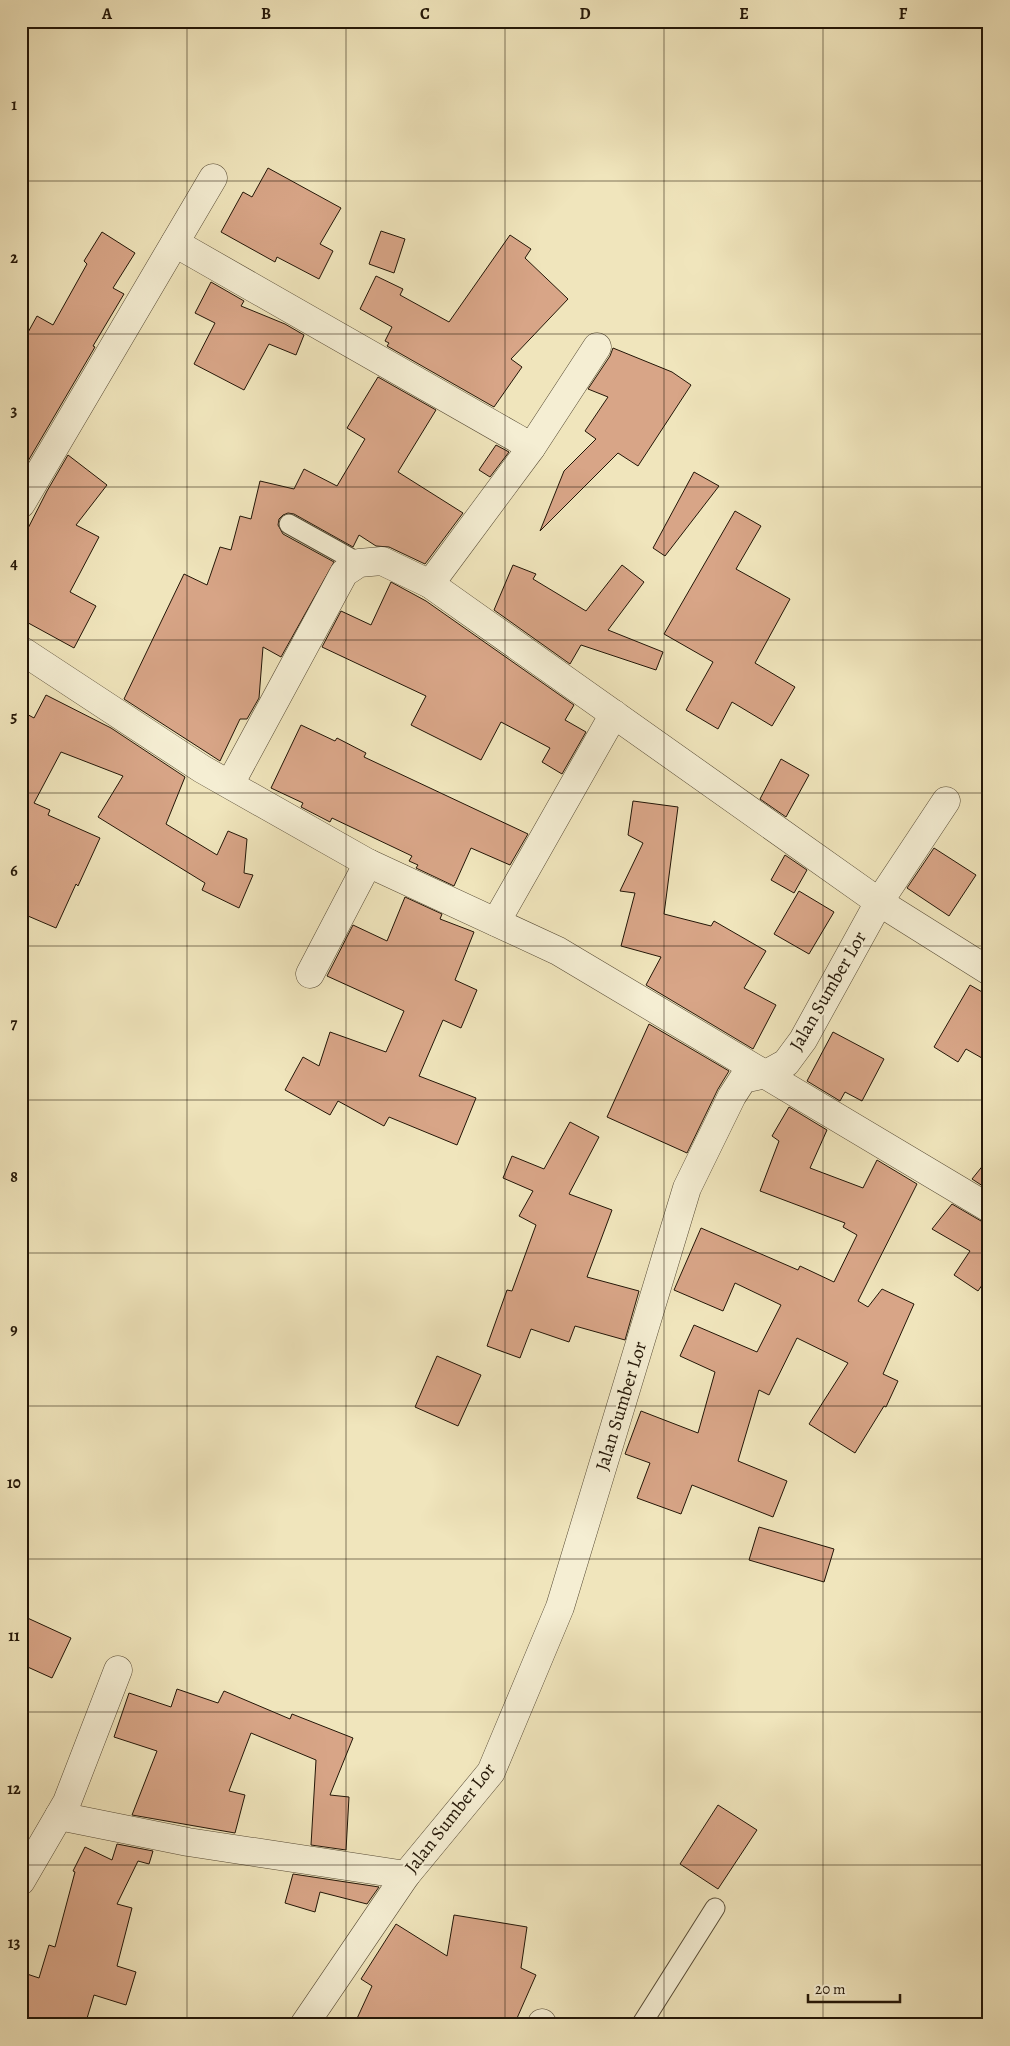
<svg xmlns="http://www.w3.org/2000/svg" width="1010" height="2046" viewBox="0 0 1010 2046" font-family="Alegreya,serif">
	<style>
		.building { fill: #d8a587; stroke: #231607 }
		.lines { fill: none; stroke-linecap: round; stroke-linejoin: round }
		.lane-casing { stroke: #564a34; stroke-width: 21 }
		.street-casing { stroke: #564a34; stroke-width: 29 }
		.lane { stroke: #f5eed3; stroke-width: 19 }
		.street { stroke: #f5eed3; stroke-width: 28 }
		.grid { fill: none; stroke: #231607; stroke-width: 1; stroke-opacity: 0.55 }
		.labels { text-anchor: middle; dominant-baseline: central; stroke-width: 4; stroke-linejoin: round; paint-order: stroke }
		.street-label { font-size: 19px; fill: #231607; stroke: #f5eed3 }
		.neatline { fill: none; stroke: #231607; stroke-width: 2 }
		.grid-label { font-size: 16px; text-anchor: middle; font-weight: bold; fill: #231607 }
	</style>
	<rect width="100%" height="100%" fill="#f0e5bc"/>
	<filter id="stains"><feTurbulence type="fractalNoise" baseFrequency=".004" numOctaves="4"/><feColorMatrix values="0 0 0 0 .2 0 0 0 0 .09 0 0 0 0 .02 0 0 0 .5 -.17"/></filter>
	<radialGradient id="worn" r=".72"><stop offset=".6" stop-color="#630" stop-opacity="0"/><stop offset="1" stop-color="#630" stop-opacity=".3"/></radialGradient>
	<g class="building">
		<path d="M268 168 341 208 320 244 333 251 319 279 277 257 275 262 221 232 243 192 252 197Z"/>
		<path d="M381 231 405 239 394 273 369 264Z"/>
		<path d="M102 232 135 253 113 288 124 294 93 346 95 347 21 473V345L37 316 53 325 87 264 84 261Z"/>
		<path d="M510 235 531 249 525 258 568 299 511 359 522 367 494 407 387 346 389 343 385 341 392 327 360 309 376 276 403 289 400 295 449 322Z"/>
		<path d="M211 282 244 301 241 306 285 324 304 335 296 355 269 344 244 390 194 364 215 323 195 313Z"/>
		<path d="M613 348 672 372 691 385 638 466 618 453 540 531 564 471 596 439 585 431 608 397 588 389 610 356Z"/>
		<path d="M378 377 436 410 398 472 463 513 425 564 389 547 376 546 359 535 353 547 294 514 288 513 283 515 279 519 278 525 283 534 334 562 281 657 263 647 259 698 247 719H240L220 761 124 699 184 574 207 585 220 547 231 550 240 516 251 519 260 481 294 489 304 469 337 486 365 439 347 428Z"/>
		<path d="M496 445 509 452 490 477 479 470Z"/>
		<path d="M68 455 107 485 76 525 99 537 70 592 96 606 74 648 21 619V542L47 491Z"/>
		<path d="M694 472 719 486 665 556 653 548Z"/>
		<path d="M735 511 761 526 736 569 790 599 755 663 795 687 772 726 732 702 718 729 686 710 713 662 664 634Z"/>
		<path d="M513 565 536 574 533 579 586 611 622 565 644 582 608 630 663 652 656 670 581 645 570 664 494 610Z"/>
		<path d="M391 582 426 601 574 705 565 720 586 732 562 774 542 762 550 748 501 722 481 760 411 725 426 696 322 647 341 611 371 625Z"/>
		<path d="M46 695 111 728 185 777 166 824 217 855 228 831 247 839 244 873 253 875 239 908 202 890 205 883 98 817 123 776 61 752 34 803 50 810 48 815 100 838 78 886 76 884 56 928 21 913V711L34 718Z"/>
		<path d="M301 725 335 741 337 738 366 753 364 757 528 834 510 865 471 848 454 886 416 868 418 865 409 861 412 856 332 818 330 822 301 807 303 803 271 788Z"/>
		<path d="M781 759 809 775 786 817 760 799Z"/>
		<path d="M633 801 678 807 664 914 711 926 714 921 766 951 744 988 776 1005 753 1049 646 985 661 957 621 946 635 893 620 891 643 843 628 835Z"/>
		<path d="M934 848 976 875 949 916 907 888Z"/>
		<path d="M785 855 807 870 794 893 771 880Z"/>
		<path d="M799 891 834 912 809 954 774 934Z"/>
		<path d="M405 897 442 914 440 919 474 932 455 980 477 990 461 1028 443 1020 419 1076 476 1098 457 1145 389 1117 384 1126 338 1101 330 1115 285 1090 303 1057 319 1066 330 1032 386 1052 404 1011 327 976 353 925 387 941Z"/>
		<path d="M970 985 989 996V1062L966 1049 958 1062 934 1047Z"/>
		<path d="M649 1024 729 1071 718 1089 687 1153 607 1117Z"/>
		<path d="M833 1032 884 1059 862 1101 845 1092 840 1101 807 1081Z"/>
		<path d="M789 1107 827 1130 810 1168 863 1188 877 1160 917 1184 858 1301 868 1307 882 1289 914 1304 883 1374 898 1381 886 1407 884 1406 855 1453 809 1424 848 1363 797 1338 769 1395 759 1390 738 1461 787 1481 773 1517 692 1485 681 1514 637 1498 650 1463 625 1454 641 1411 698 1433 715 1372 680 1356 694 1325 757 1352 781 1305 735 1283 723 1311 674 1290 701 1228 798 1270 800 1266 834 1282 857 1235 843 1227 845 1223 760 1191 779 1141 772 1136Z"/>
		<path d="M570 1122 599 1137 569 1194 612 1210 587 1277 639 1291 625 1340 575 1326 569 1342 531 1329 520 1358 487 1346 507 1290 512 1291 536 1225 519 1216 533 1191 503 1178 512 1156 544 1169Z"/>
		<path d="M989 1158V1190L972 1179Z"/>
		<path d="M952 1204 981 1221 989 1224V1275L978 1291 954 1275 970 1251 932 1229Z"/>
		<path d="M437 1356 481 1375 458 1426 415 1407Z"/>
		<path d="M759 1527 834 1549 824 1582 749 1560Z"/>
		<path d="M21 1615 71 1638 52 1678 21 1664Z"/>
		<path d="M177 1689 218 1703 224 1691 290 1719 292 1714 353 1738 330 1795 349 1797 346 1850 311 1845 316 1760 251 1733 229 1791 245 1795 235 1833 132 1815 157 1751 114 1737 129 1693 171 1707Z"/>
		<path d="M718 1805 757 1830 718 1889 680 1864Z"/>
		<path d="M117 1844 153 1851 149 1864 138 1861 117 1904 132 1908 117 1966 136 1972 126 2005 94 1995 85 2025H54L21 2015V1972L39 1978 49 1945 55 1947 75 1872 73 1871 85 1847 112 1860Z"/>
		<path d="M293 1874 379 1887 367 1904 320 1892 315 1912 285 1903Z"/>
		<path d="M454 1915 527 1927 521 1968 536 1975 514 2025H354L372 1986 361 1979 396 1924 447 1956Z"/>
	</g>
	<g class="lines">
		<defs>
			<g id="lane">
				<path d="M289 524 359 563"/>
				<path d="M641 2025 715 1908"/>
			</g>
			<g id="street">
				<path d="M175 243 518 439 531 448 597 347"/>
				<path d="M21 504 213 178"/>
				<path d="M430 584 531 448"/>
				<path d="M21 650 202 769 368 863 558 951 989 1208"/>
				<path d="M230 784 344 573 359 563 382 561 430 584 879 902 989 971"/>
				<path d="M496 922 614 714"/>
				<path d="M310 974 368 863"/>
				<path d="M59 1816 188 1842 406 1875"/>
				<path d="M21 1881 67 1802 118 1670"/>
				<path d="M542 2023 543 2025"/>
				<path d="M304 2025 406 1875 491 1772 560 1607 687 1188 732 1096 743 1079 766 1074 786 1063 803 1040 879 902 946 801"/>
			</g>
		</defs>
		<use href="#lane" class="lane-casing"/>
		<use href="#street" class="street-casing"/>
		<use href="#lane" class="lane"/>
		<use href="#street" class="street"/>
	</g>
	<path class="grid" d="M187 21V2025M346 21V2025M505 21V2025M664 21V2025M823 21V2025M21 181H989M21 334H989M21 487H989M21 640H989M21 793H989M21 946H989M21 1100H989M21 1253H989M21 1406H989M21 1559H989M21 1712H989M21 1865H989"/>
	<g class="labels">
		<g class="street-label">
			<text transform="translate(828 991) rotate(-60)">Jalan Sumber Lor</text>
			<text transform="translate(621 1406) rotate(-73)">Jalan Sumber Lor</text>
			<text transform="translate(450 1818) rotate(-52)">Jalan Sumber Lor</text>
		</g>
	</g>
	<rect width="1010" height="2046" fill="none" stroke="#f0e5bc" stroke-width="55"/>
	<path d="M808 1994v8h92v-8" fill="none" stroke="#231607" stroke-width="2.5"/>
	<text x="815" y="1994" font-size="15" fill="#231607" stroke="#f5eed3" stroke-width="4" paint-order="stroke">20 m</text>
	<rect x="28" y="28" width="954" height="1990" class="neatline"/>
	<g class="grid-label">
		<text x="107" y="19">A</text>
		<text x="266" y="19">B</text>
		<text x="425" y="19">C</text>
		<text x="585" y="19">D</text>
		<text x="744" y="19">E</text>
		<text x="903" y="19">F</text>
		<text x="14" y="110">1</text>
		<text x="14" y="263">2</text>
		<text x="14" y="416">3</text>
		<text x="14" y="569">4</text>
		<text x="14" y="722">5</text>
		<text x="14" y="876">6</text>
		<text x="14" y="1029">7</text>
		<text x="14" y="1182">8</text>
		<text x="14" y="1335">9</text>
		<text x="14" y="1488">10</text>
		<text x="14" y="1641">11</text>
		<text x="14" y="1794">12</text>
		<text x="14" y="1948">13</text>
	</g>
	<rect width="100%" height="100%" filter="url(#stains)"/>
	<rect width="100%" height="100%" fill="url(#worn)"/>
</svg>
